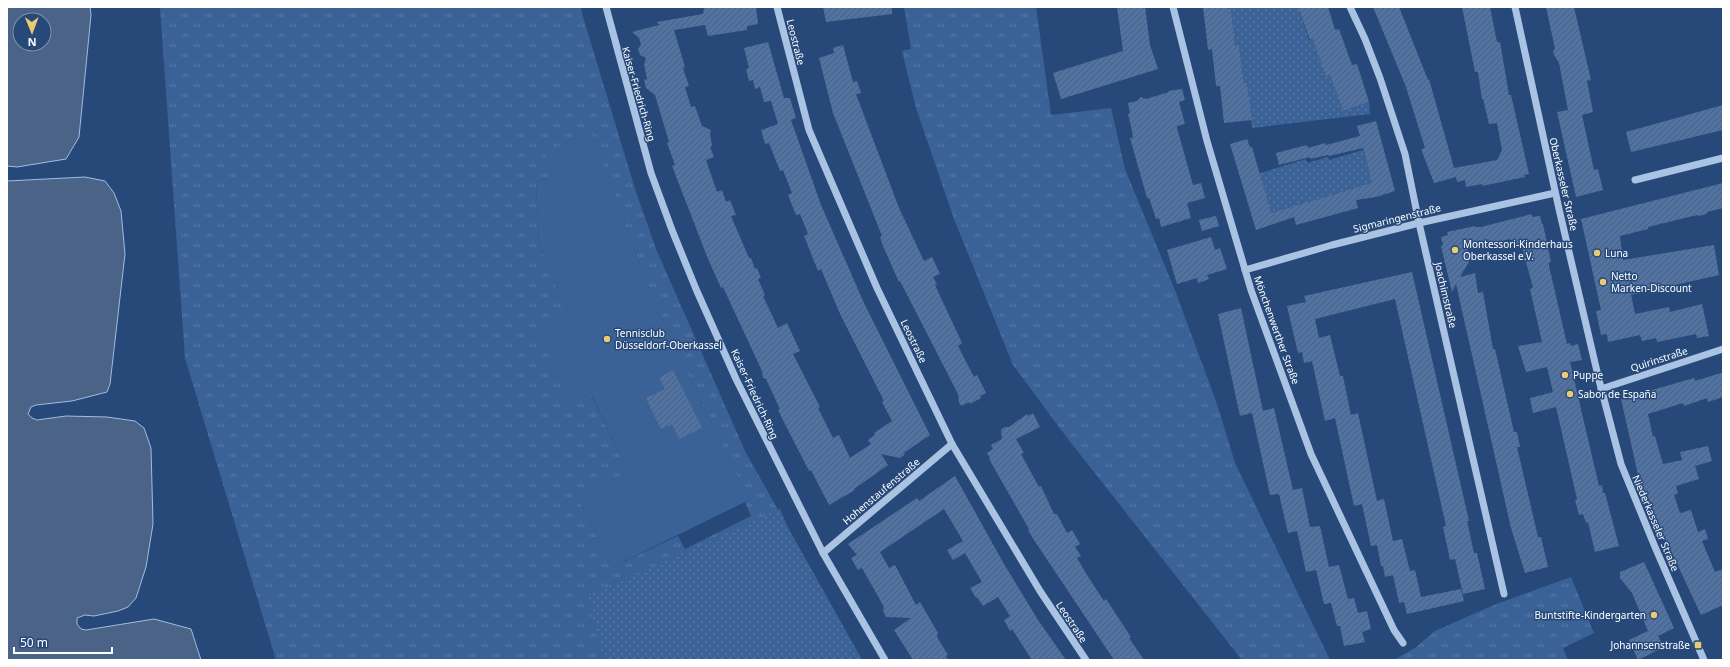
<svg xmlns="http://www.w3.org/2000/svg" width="1730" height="667" viewBox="0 0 1730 667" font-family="'Noto Sans',sans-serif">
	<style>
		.grass { fill: url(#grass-tufts); fill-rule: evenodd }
		.garden { fill: url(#garden-dots) }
		.pitch { fill: #3b6297 }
		.water { fill: #4a6386; stroke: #9fbde4; fill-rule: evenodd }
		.building { fill: url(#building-hatch) }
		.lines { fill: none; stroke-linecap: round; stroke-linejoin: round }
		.minor { stroke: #aac3e3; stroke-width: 7 }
		.poi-dot { fill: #ebcb71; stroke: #27497a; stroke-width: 1.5 }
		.labels { text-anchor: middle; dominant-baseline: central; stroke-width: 3; stroke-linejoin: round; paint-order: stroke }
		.street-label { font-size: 10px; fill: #fff; stroke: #27497a }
		.poi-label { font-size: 10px; fill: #fff; stroke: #27497a; text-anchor: start }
	</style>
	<defs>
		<pattern id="grass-tufts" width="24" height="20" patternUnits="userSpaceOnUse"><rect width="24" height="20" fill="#3b6297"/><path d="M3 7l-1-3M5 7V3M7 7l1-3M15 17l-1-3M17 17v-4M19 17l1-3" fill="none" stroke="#587aa7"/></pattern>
		<pattern id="garden-dots" width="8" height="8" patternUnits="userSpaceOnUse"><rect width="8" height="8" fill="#3b6297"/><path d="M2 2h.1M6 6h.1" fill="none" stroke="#587aa7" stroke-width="1.8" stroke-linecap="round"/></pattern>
		<pattern id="building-hatch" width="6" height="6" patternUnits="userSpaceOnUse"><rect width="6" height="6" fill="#5073a3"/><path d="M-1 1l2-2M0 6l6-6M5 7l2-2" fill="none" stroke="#4e5e73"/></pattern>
	</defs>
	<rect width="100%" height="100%" fill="#27497a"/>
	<g class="grass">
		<path d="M160 7H581L583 17 635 189 656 249 745 451 862 660H276L185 358ZM554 174 621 213 648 286 677 352 749 500 745 502 751 516 685 549 678 536 612 567 577 496 628 472 590 393 568 402 538 326 568 314 539 245 536 182Z"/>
		<path d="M904 7H1036L1051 115 1111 108 1125 169 1176 293 1217 404 1235 463 1330 660H1242L1068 439 1013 365 954 219 916 108 902 51 911 49Z"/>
		<path d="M1571 577 1594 633 1563 648 1568 660H1394L1415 648 1435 631 1494 605Z"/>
	</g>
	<g class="garden">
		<path d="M1227 7H1298L1309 40 1313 39 1330 75 1343 111 1369 102 1370 114 1252 128 1247 83H1244L1239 46H1235L1231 9H1227Z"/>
		<path d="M1363 150 1373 185 1352 189 1271 213 1257 174 1306 159 1307 163 1328 157 1329 160Z"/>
		<path d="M780 509 788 528 862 660H604L588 596Z"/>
	</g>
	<path class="pitch" d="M592 133 648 286 677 352 749 500 612 567 577 496 628 472 591 394 568 402 537 326 568 314 539 245 536 182 554 174 544 152Z"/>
	<g class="water">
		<path d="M7 7H90L91 15 79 137 66 159 17 167 7 166ZM20 20H44V44H20Z"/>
		<path d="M85 177 105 181 114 193 121 211 125 254 110 384 107 392 72 401 36 405 31 407 28 414 32 418 37 420 66 416 107 417 135 421 144 428 151 448 153 524 146 567 136 598 128 607 118 611 94 616 85 615 77 618V624L81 629 86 630 154 619 191 629 201 660H7V181Z"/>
	</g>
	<g class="building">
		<path d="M715 7H756L758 24 747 26V30L708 36 705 25 674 30 685 67 683 68 689 86 685 87 691 107 695 106 702 126 711 130 710 134 712 146 710 147 714 157 706 160 717 192 722 190 726 202 730 200 736 215 731 216 749 258H751L755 269 757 268 761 278 758 279 765 295 763 296 778 328 787 323 800 351 793 354 820 407 818 408 833 438 839 435 850 458 871 444 868 440 875 435 874 433 892 421 882 402 884 401 840 314 821 269 818 271 804 236 808 234 800 214 796 215 788 195 792 193 783 170 780 171 769 143 765 144 761 130 778 124 771 101 764 102 760 87 755 89 753 80 749 81 746 69 749 68 744 48 768 42 784 98H790L796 118 791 120 821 205 864 303 930 435 905 452 904 455 900 458 881 454 888 465 854 489 855 490 829 505 811 470 809 471 786 426 778 410 780 409 766 379 763 378 762 371 723 287 721 288 708 259 672 166 675 165 667 143 669 142 655 95 646 88 644 80 647 79 644 64 646 58 640 55 638 49 641 45 639 38 632 32 659 25 657 22 703 14 704 8Z"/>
		<path d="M823 7H892V14L826 22Z"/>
		<path d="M1117 7H1145L1150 45 1158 69 1061 99 1053 73 1123 51Z"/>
		<path d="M1203 7H1227V9H1231L1235 46H1239L1244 83H1247L1252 120 1224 123 1220 86H1216L1212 49 1208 50Z"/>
		<path d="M1298 7H1328L1335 30 1339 29 1352 65 1357 64 1369 102 1343 111 1330 75 1326 76 1313 39 1310 40Z"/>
		<path d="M1373 7H1399L1428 80 1429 79 1454 168 1497 160 1502 150 1497 123 1489 124 1483 99H1482L1478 72H1475L1462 7H1490L1497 42H1500L1509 95H1511L1529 174 1524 175 1525 177 1482 186V184L1466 187 1465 180 1457 182 1456 177 1434 183 1421 149 1425 148 1406 87Z"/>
		<path d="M1546 7H1574L1591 80 1587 81 1593 112 1582 115 1594 170 1598 169 1603 190 1576 197 1557 112 1568 110 1559 63 1554 55 1553 51 1555 49Z"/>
		<path d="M843 45 853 82 857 81 861 93 856 94 899 208 924 261 932 257 940 274 933 277 937 284 935 285 962 343 958 346 974 377 977 375 986 393 980 396 981 398 970 404 969 402 962 406 959 403 958 394 900 281 899 282 883 246 880 237 882 236 833 113 819 58 834 53 833 48Z"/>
		<path d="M1182 89 1185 100 1179 102 1185 124 1177 126V128L1193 185 1201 183 1205 198 1187 203 1191 218 1161 227 1159 218 1156 219 1149 198H1147L1130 138H1133L1132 131 1128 114 1130 113 1128 103 1137 101 1141 97 1146 99 1169 92 1168 91Z"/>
		<path d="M1723 105V130L1631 152 1626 132Z"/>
		<path d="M1376 121 1395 191 1376 197 1356 200 1358 208 1296 225 1294 217 1256 230 1230 144 1247 139 1250 147H1252L1271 213 1372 183 1363 148 1329 156 1328 155 1310 159V157L1279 165 1276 153 1307 145 1308 148 1325 143 1326 145 1360 136 1357 126Z"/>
		<path d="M1723 183V208L1707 212V214L1698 216 1697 215 1648 227V229L1620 236 1623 260 1714 245 1719 275 1631 295 1635 314 1669 307 1670 312 1702 304 1709 336 1697 338 1696 334 1657 342 1656 338 1642 341 1640 335 1608 342 1607 334 1601 335 1596 311 1601 310 1581 219Z"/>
		<path d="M1532 214V217L1540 216 1542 224H1543L1551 262 1549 263V266L1567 344 1570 343 1571 346 1578 344 1582 360 1570 362 1599 486 1602 485 1603 493H1605L1619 546 1595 552 1588 522 1586 523 1583 514 1579 515 1575 500 1577 499 1556 407 1533 413 1530 398 1553 392 1547 367 1526 372 1518 346 1542 342 1530 289 1533 288 1522 247 1510 239 1476 247 1466 241 1470 260 1460 277 1475 273 1478 293 1483 292 1493 349H1495L1514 432H1517L1520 447H1517L1538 537H1541L1548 567 1525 573 1511 528 1456 284 1452 292 1441 246 1443 245 1441 237 1448 235 1447 232 1475 226V227H1481Z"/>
		<path d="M1216 216 1219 226 1202 231 1199 220Z"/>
		<path d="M1211 237 1215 250 1220 248 1227 269 1207 275 1209 279 1204 281 1198 283 1197 278 1177 284 1167 250Z"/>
		<path d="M1412 272 1469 521H1467L1474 553H1477L1485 589 1463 594 1455 559 1450 560 1443 527 1446 526 1395 299 1315 319 1319 338 1330 335 1340 376H1343L1351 415 1358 413 1377 501 1384 499 1393 541 1402 539 1410 571 1415 570 1421 597 1461 589 1464 601 1407 614 1404 602 1399 603 1393 575 1385 577 1383 566H1381L1377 545 1371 546 1362 504 1354 506 1335 418 1325 421 1312 361 1304 363 1302 352 1298 353 1287 306 1306 302 1304 296Z"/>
		<path d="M1241 308 1263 411 1274 408 1293 490 1302 488 1310 527 1320 526 1329 567 1339 565 1348 599 1354 598 1358 613 1367 611 1371 629 1362 632 1365 642 1344 646 1340 626H1337L1331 603 1324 604 1316 570 1306 572 1297 531 1288 533 1279 494 1270 495 1252 413 1240 416 1218 314Z"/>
		<path d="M673 370 702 428 679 439 672 424 661 429 646 398 665 389 659 378Z"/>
		<path d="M1721 373H1723V397L1708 402 1707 398 1684 406 1683 403 1648 414 1653 437 1655 436 1663 464 1682 460 1680 452 1708 446 1712 461 1695 466 1699 479 1676 486 1678 493 1674 495 1680 513 1691 510 1698 532 1705 529 1708 539 1702 541 1715 572 1723 569V605L1701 615 1665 538 1662 539 1654 521 1647 494 1645 495 1639 479 1621 399 1694 378 1695 381Z"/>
		<path d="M1033 413 1040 427 1016 439 1024 453 1021 454 1039 487 1041 486 1054 514H1057L1067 533 1072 530 1080 544 1075 547 1081 556 1077 558 1087 575 1104 601 1106 599 1131 637 1129 638 1144 660H1114L1032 537 1028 530 1029 529 989 459 990 458 987 453 993 449 991 445 1002 439 1001 430 1005 427H1009L1027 414 1028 416Z"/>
		<path d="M955 476 1004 564 1038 620 1066 660H1032L1012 629 1010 631 1004 620 1010 616 998 597 983 606 977 597 976 598 970 588 982 582 965 553 953 560 947 550 963 541 944 509 880 552 889 568 895 565 916 605 920 602 938 633 937 637 948 655 946 656 948 660H913L894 630 911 618 886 617 883 611 884 607 862 568 858 570 851 558 857 555 848 544 917 498 919 501Z"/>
		<path d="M1644 562 1674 628 1658 636 1661 642 1655 644 1658 650 1638 660 1629 640 1648 631 1632 593 1620 578V572Z"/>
	</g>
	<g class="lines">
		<g class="minor">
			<path d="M606 7 651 173 672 230 696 289 736 379 823 553 885 660"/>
			<path d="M777 7 809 130 877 288 952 444 1040 591 1086 660"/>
			<path d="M1173 7 1207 141 1251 290 1311 454 1394 630 1403 643"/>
			<path d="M1350 7 1365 39 1380 78 1405 154 1419 223 1504 594"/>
			<path d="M1515 7 1559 209 1599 380 1621 464 1655 547 1704 660"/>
			<path d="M1635 180 1723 158"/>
			<path d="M1245 270 1332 245 1419 223 1555 193"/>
			<path d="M1601 389 1723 349"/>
			<path d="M823 553 952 444"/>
		</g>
	</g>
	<g class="poi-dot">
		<circle cx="1455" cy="250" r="4"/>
		<circle cx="1597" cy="253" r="4"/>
		<circle cx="1603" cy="282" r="4"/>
		<circle cx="607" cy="339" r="4"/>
		<circle cx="1565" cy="375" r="4"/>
		<circle cx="1570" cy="394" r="4"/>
		<circle cx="1654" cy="615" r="4"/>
		<rect x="1694" y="641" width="8" height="8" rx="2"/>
	</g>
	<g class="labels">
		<g class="street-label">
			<text transform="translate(796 42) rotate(76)">Leostraße</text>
			<text transform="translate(639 94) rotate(74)">Kaiser-Friedrich-Ring</text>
			<text transform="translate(1564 184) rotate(77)">Oberkasseler Straße</text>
			<text transform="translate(1397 218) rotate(-14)">Sigmaringenstraße</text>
			<text transform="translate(1446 295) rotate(77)">Joachimstraße</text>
			<text transform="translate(1277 330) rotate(70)">Mönchenwerther Straße</text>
			<text transform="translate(914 341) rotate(64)">Leostraße</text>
			<text transform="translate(1659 359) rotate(-18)">Quirinstraße</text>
			<text transform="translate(755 394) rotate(65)">Kaiser-Friedrich-Ring</text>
			<text transform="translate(881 491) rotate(-40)">Hohenstaufenstraße</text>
			<text transform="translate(1656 523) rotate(67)">Niederkasseler Straße</text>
			<text transform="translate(1072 622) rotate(56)">Leostraße</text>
		</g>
		<g class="poi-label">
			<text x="1463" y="244">Montessori-Kinderhaus<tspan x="1463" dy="12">Oberkassel e.V.</tspan></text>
			<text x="1605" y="253">Luna</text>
			<text x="1611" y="276">Netto<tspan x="1611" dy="12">Marken-Discount</tspan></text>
			<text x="615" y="333">Tennisclub<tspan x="615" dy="12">Düsseldorf-Oberkassel</tspan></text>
			<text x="1573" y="375">Puppe</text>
			<text x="1578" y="394">Sabor de España</text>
			<text x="1646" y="615" text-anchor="end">Buntstifte-Kindergarten</text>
			<text x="1690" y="645" text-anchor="end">Johannsenstraße</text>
		</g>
	</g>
	<rect width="1730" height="667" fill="none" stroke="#ffffff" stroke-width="16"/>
	<g transform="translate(32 32) rotate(179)"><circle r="19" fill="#27497a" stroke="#7d92af"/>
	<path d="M0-3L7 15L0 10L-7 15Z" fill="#ebcb71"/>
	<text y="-6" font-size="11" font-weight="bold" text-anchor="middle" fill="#ffffff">N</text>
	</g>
	<path d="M14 647v6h98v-6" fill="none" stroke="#ffffff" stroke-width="2"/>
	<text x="20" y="647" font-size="12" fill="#ffffff" stroke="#27497a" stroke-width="3" paint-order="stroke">50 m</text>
</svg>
